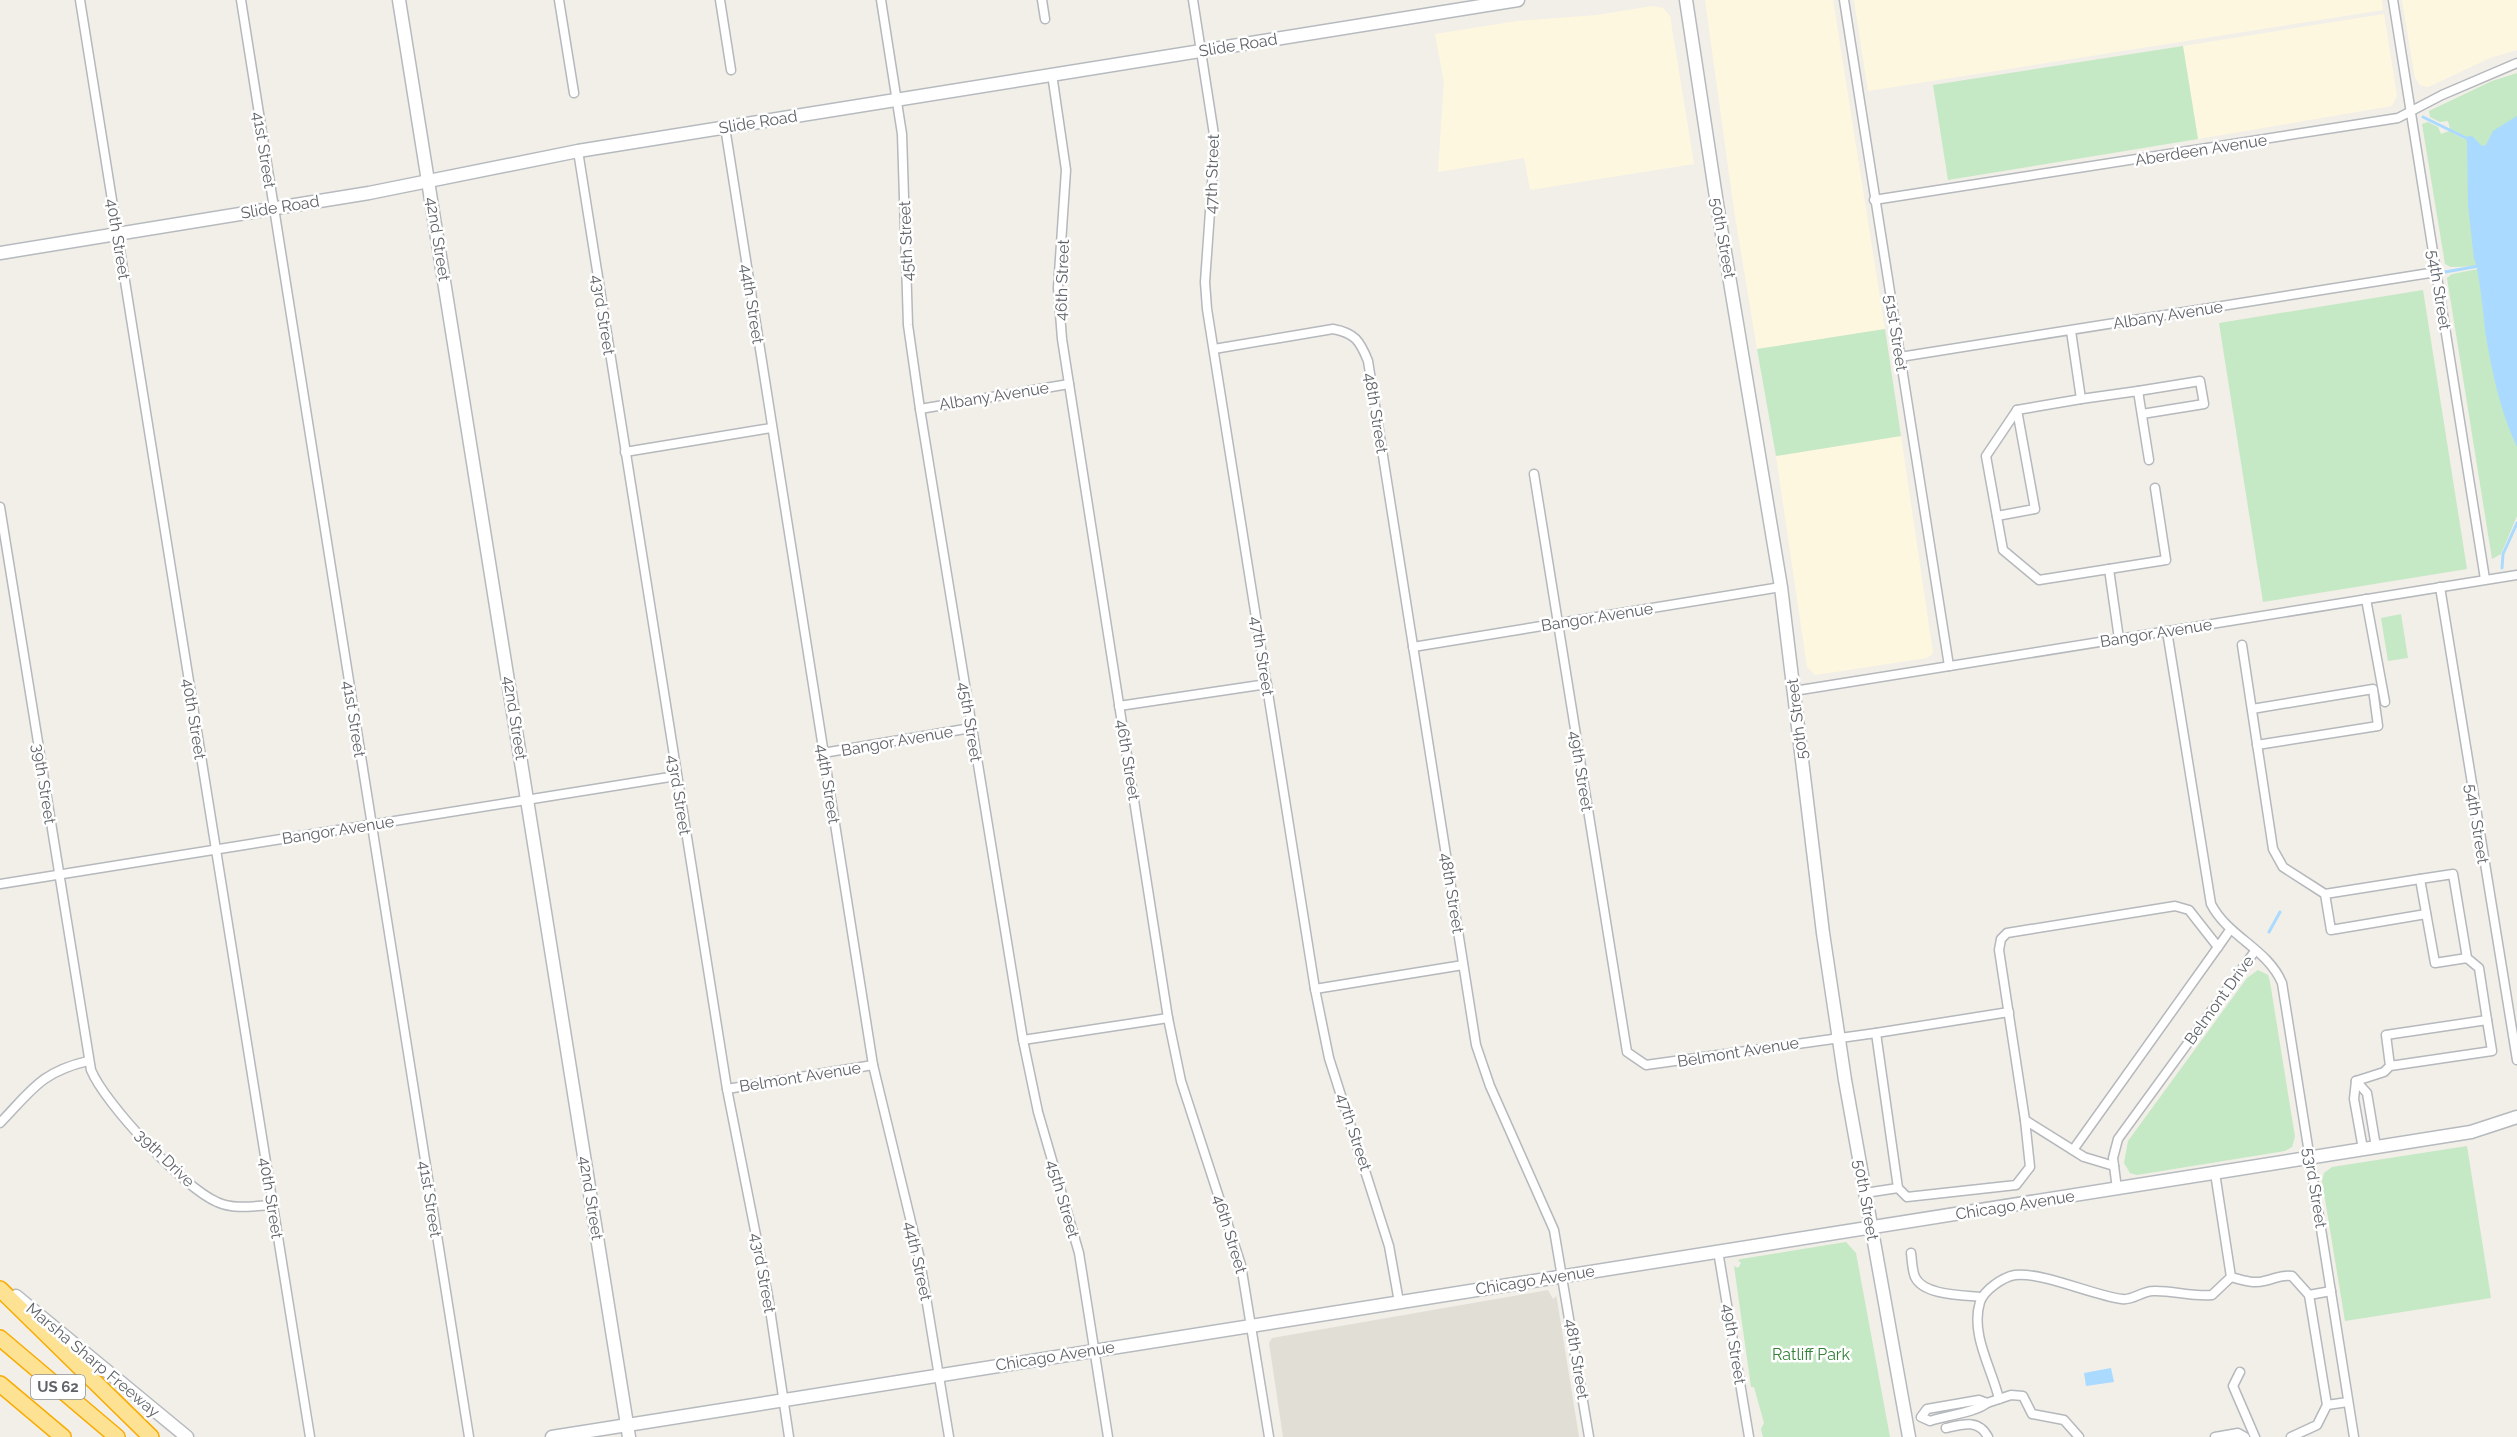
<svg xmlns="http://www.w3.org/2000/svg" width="2517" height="1437" viewBox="0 0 2517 1437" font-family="Raleway,sans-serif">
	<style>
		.commercial { fill: #fef7e0 }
		.education { fill: #e1ded6 }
		.green { fill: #c5e8c5 }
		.water { fill: #aadaff }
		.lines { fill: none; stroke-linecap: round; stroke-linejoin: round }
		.stream { stroke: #aadaff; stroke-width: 3 }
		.street-casing { stroke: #b5b8bc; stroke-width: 11 }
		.secondary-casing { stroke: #b6babf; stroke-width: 15 }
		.highway-casing { stroke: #f9ab00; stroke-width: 18 }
		.street { stroke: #fff; stroke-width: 8 }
		.secondary { stroke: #fff; stroke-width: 12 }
		.highway { stroke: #fde293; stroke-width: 15 }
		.labels { text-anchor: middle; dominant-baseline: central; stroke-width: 5; stroke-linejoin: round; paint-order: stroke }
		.shield { fill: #fff; stroke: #8f9295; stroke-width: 1.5 }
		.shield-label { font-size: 15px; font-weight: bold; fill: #5f6368 }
		.street-label { font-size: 16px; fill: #5f6368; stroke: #fff }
		.park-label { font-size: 16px; fill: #348238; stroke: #fff }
	</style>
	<rect width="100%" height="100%" fill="#f1efe8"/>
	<g class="commercial">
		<path d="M1705 0H1833L1885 329 1757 349 1734 210Z"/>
		<path d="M1854 0H2382L2383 10 1868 91Z"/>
		<path d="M2402 0H2517V50L2490 58 2428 87 2420 85 2415 78Z"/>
		<path d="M1652 6 1663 8 1670 16 1694 164 1530 190 1524 158 1438 172 1444 82 1435 34 1517 21 1597 15Z"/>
		<path d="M2384 14 2397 96 2392 106 2198 139 2183 46Z"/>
		<path d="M1901 436 1933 653 1927 658 1815 675 1807 667 1776 456Z"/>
	</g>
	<path class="education" d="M1548 1290 1553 1299 1556 1296 1557 1299 1579 1437H1283L1269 1343 1272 1338Z"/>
	<g class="green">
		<path d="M2183 46 2198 139 1948 180 1933 85Z"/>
		<path d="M2517 73V516L2501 554 2492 559 2447 278 2452 274 2478 269 2479 266 2451 267 2445 264 2422 124 2428 122 2438 127 2441 134 2449 131 2464 139 2465 136 2450 129 2448 121 2440 122 2430 117 2429 111 2492 81Z"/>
		<path d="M2423 290 2467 569 2263 602 2219 323Z"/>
		<path d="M1885 329 1901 436 1776 456 1757 349Z"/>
		<path d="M2401 614 2408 658 2388 661 2381 618Z"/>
		<path d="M2258 970 2268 975 2270 982 2295 1137 2292 1147 2285 1151 2137 1175 2130 1173 2124 1163 2128 1141 2247 978Z"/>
		<path d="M2467 1146 2491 1298 2345 1321 2322 1181 2324 1173 2332 1167Z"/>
		<path d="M1846 1242 1856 1253 1890 1437H1763L1761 1429 1764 1423 1754 1387H1751L1734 1266 1738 1268 1741 1263 1738 1260 1741 1259Z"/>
	</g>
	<g class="water">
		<path d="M2517 116V447C2501 413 2492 373 2486 336 2484 322 2479 266 2474 259L2468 205 2467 141 2464 137 2472 136 2482 146 2486 145 2493 131Z"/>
		<path d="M2111 1368 2114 1382 2086 1386 2084 1373Z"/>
	</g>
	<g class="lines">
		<g class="stream">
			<path d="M2423 117 2464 137"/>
			<path d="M2445 272 2479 266"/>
			<path d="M2502 568 2503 554 2517 523"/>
			<path d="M2269 932 2280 912"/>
		</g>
		<defs>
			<g id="street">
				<path d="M80 0 310 1437"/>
				<path d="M241 0 469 1437"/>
				<path d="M559 0 574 93"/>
				<path d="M720 0 731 70"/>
				<path d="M881 0 902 134 908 325 920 409 1023 1040 1038 1112 1079 1253 1108 1437"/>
				<path d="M1042 0 1045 19"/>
				<path d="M1193 0 1215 141 1205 282 1207 309 1315 989 1329 1058 1389 1246 1399 1302"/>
				<path d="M1844 0 1949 666"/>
				<path d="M2393 0 2485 579"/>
				<path d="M1052 74 1066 170 1058 288 1062 339 1168 1018 1181 1081 1241 1265 1269 1437"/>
				<path d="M725 127 873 1065 919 1255 949 1437"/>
				<path d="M578 151 727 1089 768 1296 789 1437"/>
				<path d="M1874 200 2398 118 2442 95 2517 63"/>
				<path d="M2071 331 2081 399 2017 410 1986 456 2003 550 2039 580 2109 569 2119 639"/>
				<path d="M1214 349 1333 329C1355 333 1360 341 1368 361L1476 1045 1490 1086 1554 1230 1589 1437"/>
				<path d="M1900 357 2436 272"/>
				<path d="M2138 391 2200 381 2204 404 2142 414"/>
				<path d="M2081 399 2138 391 2149 460"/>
				<path d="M920 409 1069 384"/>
				<path d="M625 452 771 428"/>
				<path d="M1534 474 1627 1052 1646 1065 1876 1033"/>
				<path d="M0 507 91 1070C105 1104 184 1188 217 1202 234 1210 254 1206 272 1205"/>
				<path d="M1997 516 2035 509 2017 410"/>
				<path d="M2109 569 2166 560 2155 488"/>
				<path d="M2440 587 2517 1060"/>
				<path d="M2366 599 2385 702"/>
				<path d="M2167 631 2211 904C2228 937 2268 949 2282 983L2354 1437"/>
				<path d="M2242 645 2273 849 2283 867 2325 894"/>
				<path d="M1413 647 1781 587"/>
				<path d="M1794 691 2517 575"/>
				<path d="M1119 706 1267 684"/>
				<path d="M2252 709 2373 689 2378 726 2257 745"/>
				<path d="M823 753 971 728"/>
				<path d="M2420 879 2325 894 2331 930 2426 914"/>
				<path d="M0 884 676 776"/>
				<path d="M2467 958 2453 874 2420 879 2435 963 2467 958 2479 968 2487 1020"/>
				<path d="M1315 989 1463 965"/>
				<path d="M2009 1012 1876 1033 1898 1188 1907 1197 2016 1185 2030 1167 2025 1120"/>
				<path d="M1023 1040 1168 1018"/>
				<path d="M2356 1081 2384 1072 2390 1066 2386 1035 2487 1020 2492 1051 2390 1066"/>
				<path d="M2356 1081 2367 1093 2376 1147"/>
				<path d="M2356 1081 2354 1099 2363 1149"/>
				<path d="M727 1089 873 1065"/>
				<path d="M0 1123C32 1090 41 1072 88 1061"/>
				<path d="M2073 1150 2218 947"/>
				<path d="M2114 1166 2084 1157 2025 1120 1999 950 2001 939 2007 933 2175 906 2189 910 2218 947 2230 930"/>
				<path d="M2117 1189 2113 1158 2118 1139 2255 951"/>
				<path d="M1865 1193 1898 1188"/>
				<path d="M1718 1251 1749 1437"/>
				<path d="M1911 1253C1912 1260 1912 1270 1915 1277 1924 1296 1964 1295 1982 1297"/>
				<path d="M2231 1277C2242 1280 2253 1284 2264 1281 2276 1279 2280 1274 2292 1276L2309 1295 2327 1405 2317 1425 2291 1437"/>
				<path d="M2309 1295 2331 1291"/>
				<path d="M2240 1372 2233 1386 2255 1437"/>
				<path d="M1999 1399C1992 1369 1970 1334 1980 1302 1984 1290 2003 1277 2015 1275 2043 1272 2092 1295 2122 1299 2132 1301 2142 1291 2153 1291 2172 1290 2192 1297 2212 1295L2231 1277 2215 1173"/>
				<path d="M1979 1400 1987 1403C1977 1412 1945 1416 1930 1421L1921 1417 1927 1409Z"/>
				<path d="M1987 1403 2011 1395 2023 1396 2032 1414 2064 1420 2079 1437"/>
				<path d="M2327 1405 2348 1402"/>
				<path d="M1946 1428C1963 1424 1979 1419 1988 1437"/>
				<path d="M2215 1437 2238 1433 2245 1437"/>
			</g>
			<g id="secondary">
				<path d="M399 0 629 1437"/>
				<path d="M1686 0 1717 204 1781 587 1823 933 1845 1080 1909 1437"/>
				<path d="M0 253 369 193 578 151 1518 0"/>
				<path d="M16 1296 187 1437"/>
				<path d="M552 1437 2471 1132 2517 1117"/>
			</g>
			<g id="highway">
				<path d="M0 1289 151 1437"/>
				<path d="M0 1338 117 1437"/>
				<path d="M0 1384 63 1437"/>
			</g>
		</defs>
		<use href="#street" class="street-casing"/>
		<use href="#secondary" class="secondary-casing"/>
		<use href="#highway" class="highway-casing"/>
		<use href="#street" class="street"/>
		<use href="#secondary" class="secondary"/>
		<use href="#highway" class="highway"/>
	</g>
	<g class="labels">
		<rect class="shield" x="31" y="1375" width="54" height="24" rx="4.5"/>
		<g class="shield-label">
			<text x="58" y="1387">US 62</text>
		</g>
		<g class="street-label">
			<text transform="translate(1238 45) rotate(-9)">Slide Road</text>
			<text transform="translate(758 122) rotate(-9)">Slide Road</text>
			<text transform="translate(264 150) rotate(81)">41st Street</text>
			<text transform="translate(2201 150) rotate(-9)">Aberdeen Avenue</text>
			<text transform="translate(1212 174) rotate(-88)">47th Street</text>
			<text transform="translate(280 207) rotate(-9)">Slide Road</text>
			<text transform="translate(1723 238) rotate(80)">50th Street</text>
			<text transform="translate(118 239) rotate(81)">40th Street</text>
			<text transform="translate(438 239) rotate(81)">42nd Street</text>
			<text transform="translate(906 241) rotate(-92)">45th Street</text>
			<text transform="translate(1062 280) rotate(-88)">46th Street</text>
			<text transform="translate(2439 290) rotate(81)">54th Street</text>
			<text transform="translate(752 304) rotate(81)">44th Street</text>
			<text transform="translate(603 315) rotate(81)">43rd Street</text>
			<text transform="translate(2168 315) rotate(-9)">Albany Avenue</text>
			<text transform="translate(1896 333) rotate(81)">51st Street</text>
			<text transform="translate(994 396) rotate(-9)">Albany Avenue</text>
			<text transform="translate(1376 413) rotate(81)">48th Street</text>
			<text transform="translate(1597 617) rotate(-9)">Bangor Avenue</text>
			<text transform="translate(2156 633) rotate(-9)">Bangor Avenue</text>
			<text transform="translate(1262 656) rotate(81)">47th Street</text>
			<text transform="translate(515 718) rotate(81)">42nd Street</text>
			<text transform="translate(194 719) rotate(81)">40th Street</text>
			<text transform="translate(354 719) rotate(81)">41st Street</text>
			<text transform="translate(1797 719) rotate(-97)">50th Street</text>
			<text transform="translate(970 722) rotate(81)">45th Street</text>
			<text transform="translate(897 741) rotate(-10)">Bangor Avenue</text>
			<text transform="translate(1128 760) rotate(81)">46th Street</text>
			<text transform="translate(1581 771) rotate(81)">49th Street</text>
			<text transform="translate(44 784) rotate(81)">39th Street</text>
			<text transform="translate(828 784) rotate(81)">44th Street</text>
			<text transform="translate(679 795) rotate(81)">43rd Street</text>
			<text transform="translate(2477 824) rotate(81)">54th Street</text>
			<text transform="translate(338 830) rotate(-9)">Bangor Avenue</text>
			<text transform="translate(1452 893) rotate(81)">48th Street</text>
			<text transform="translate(2219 1000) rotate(-54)">Belmont Drive</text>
			<text transform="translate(1738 1052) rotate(-9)">Belmont Avenue</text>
			<text transform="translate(800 1077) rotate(-9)">Belmont Avenue</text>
			<text transform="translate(1354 1132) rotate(72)">47th Street</text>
			<text transform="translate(165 1158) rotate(44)">39th Drive</text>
			<text transform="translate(2315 1188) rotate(81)">53rd Street</text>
			<text transform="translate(271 1198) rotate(81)">40th Street</text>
			<text transform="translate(591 1198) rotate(81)">42nd Street</text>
			<text transform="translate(430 1199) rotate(81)">41st Street</text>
			<text transform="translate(1063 1199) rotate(74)">45th Street</text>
			<text transform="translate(1866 1200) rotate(80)">50th Street</text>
			<text transform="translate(2015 1205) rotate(-9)">Chicago Avenue</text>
			<text transform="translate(1230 1234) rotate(73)">46th Street</text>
			<text transform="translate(918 1261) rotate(78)">44th Street</text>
			<text transform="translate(763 1273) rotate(80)">43rd Street</text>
			<text transform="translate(1535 1280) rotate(-9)">Chicago Avenue</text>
			<text transform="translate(1734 1344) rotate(81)">49th Street</text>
			<text transform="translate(1055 1356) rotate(-9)">Chicago Avenue</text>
			<text transform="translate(1577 1359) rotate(81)">48th Street</text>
			<text transform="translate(93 1360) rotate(40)">Marsha Sharp Freeway</text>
		</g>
		<g class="park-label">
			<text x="1811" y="1354">Ratliff Park</text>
		</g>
	</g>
</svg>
